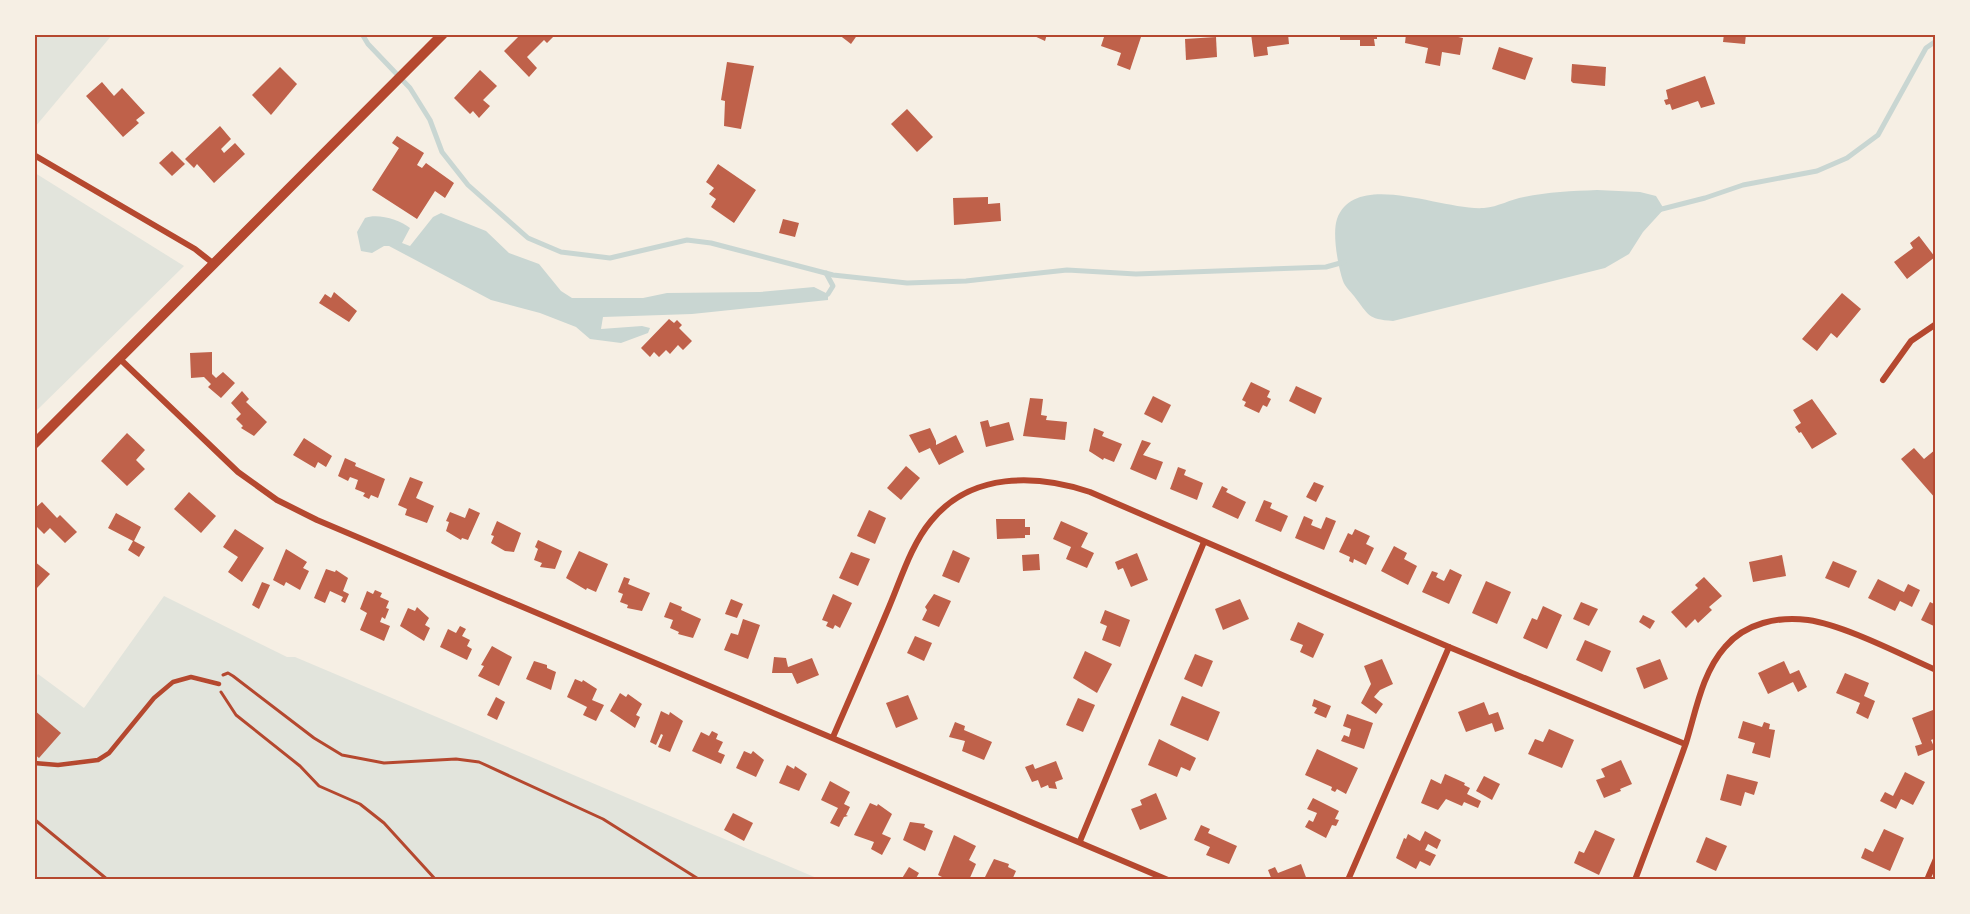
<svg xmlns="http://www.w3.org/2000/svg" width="1970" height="914" viewBox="0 0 1970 914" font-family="'Fira Sans',sans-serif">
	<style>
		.green { fill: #e2e4dc }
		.water { fill: #c9d6d2 }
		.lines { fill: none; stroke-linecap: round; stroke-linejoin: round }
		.stream { stroke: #c9d6d2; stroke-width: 5 }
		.building { fill: #bf614a }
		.path { stroke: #b5482f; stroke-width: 3 }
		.service { stroke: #b5482f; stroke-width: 4.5 }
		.minor { stroke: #b5482f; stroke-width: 6 }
		.tertiary { stroke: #b5482f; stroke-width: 10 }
		.neatline { fill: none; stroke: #b5482f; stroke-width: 2 }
	</style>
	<rect width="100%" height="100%" fill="#f6efe4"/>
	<g class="green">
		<path d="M35 34 112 35 35 127 34 35Z"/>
		<path d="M35 173 184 266 35 412Z"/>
		<path d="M164 596 287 657H295L819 879 35 880V678L38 674 84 708Z"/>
	</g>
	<g class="water">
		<path d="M1597 190 1640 192 1656 196 1664 209 1643 232 1629 254 1605 268 1393 321C1367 319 1369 315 1354 296 1351 292 1345 287 1343 281 1338 266 1332 234 1337 219 1356 169 1442 211 1484 208 1498 207 1511 199 1524 197 1548 192 1572 191 1597 190Z"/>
		<path d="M441 213 486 231 509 253 539 264 561 291 572 298H643L667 293 760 292 814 287 828 294V300L692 314 603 317 601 329 642 326 650 328 648 333 621 343 590 339 576 327 540 313 491 300 389 246H384L372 253 361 251 357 232 365 218C378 213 400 220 410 228L402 243 410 246 433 217Z"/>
	</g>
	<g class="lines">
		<g class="stream">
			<path d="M362 34 368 44 410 88 430 120 442 152 468 185 528 238 561 252 610 258 687 240 711 243 833 275 907 283 966 281 1067 270 1136 274 1326 267 1344 262"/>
			<path d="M1658 210 1705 198 1743 185 1817 171 1847 158 1878 135 1926 48 1936 41"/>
			<path d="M826 273 833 286 828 294"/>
		</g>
	</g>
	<g class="building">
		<path d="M521 34H556L547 43 544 40 527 57 537 68 529 77 504 51Z"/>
		<path d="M838 34H858L851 44Z"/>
		<path d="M1030 34H1047L1045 41Z"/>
		<path d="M1105 34 1141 37 1130 70 1117 65 1121 53 1101 46Z"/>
		<path d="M1251 34H1288L1289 44 1267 47 1268 55 1254 57Z"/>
		<path d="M1340 34H1377V39H1374L1375 46H1360V40H1340Z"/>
		<path d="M1406 34H1444L1463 38 1460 55 1442 52 1440 66 1425 63 1428 48 1405 43Z"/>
		<path d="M1724 34H1746L1745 44 1723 42Z"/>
		<path d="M1216 37 1217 57 1186 60 1185 39Z"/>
		<path d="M1499 47 1533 58 1525 80 1492 69Z"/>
		<path d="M727 62 754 66 741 129 724 126 725 101 721 100Z"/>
		<path d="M1572 64 1606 67 1605 86 1573 83 1571 81Z"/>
		<path d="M280 67 297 84 271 115 252 95Z"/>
		<path d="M480 70 497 86 483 100 490 106 479 118 473 111 470 114 454 98Z"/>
		<path d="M1705 76 1715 104 1701 108 1698 101 1672 110 1670 104 1666 105 1664 100 1668 99 1666 90Z"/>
		<path d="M102 82 114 96 122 88 145 113 136 120 139 123 123 137 86 96Z"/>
		<path d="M907 109 933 137 917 152 891 124Z"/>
		<path d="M220 126 231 139 221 149 224 153 235 143 245 154 214 183 197 164 194 168 185 159Z"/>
		<path d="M397 136 424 153 417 165 422 168 426 163 454 183 445 198 435 191 417 219 372 190 399 148 392 143Z"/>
		<path d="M172 151 185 164 172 176 159 163Z"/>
		<path d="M718 164 756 190 734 223 711 207 716 199 709 194 714 188 706 182Z"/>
		<path d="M988 197V204L1000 203 1001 221 954 225 953 198Z"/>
		<path d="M783 219 799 223 795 237 779 233Z"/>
		<path d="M1919 236 1935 257 1907 279 1894 262 1913 248 1910 243Z"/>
		<path d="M334 292 357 311 349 322 319 303 325 294 331 298Z"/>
		<path d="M1842 293 1861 309 1837 338 1831 333 1817 351 1802 339Z"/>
		<path d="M669 319 674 323 677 320 682 325 679 328 692 341 683 350 678 345 670 354 666 350 659 357 654 352 650 357 641 348Z"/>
		<path d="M212 352V374L216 378 223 372 235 383 221 398 208 387 211 384 204 377 191 378 190 353Z"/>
		<path d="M1251 382 1270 391 1267 397 1271 399 1267 407 1263 405 1259 413 1244 406 1246 402 1242 400Z"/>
		<path d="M1296 386 1322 398 1315 414 1289 401Z"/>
		<path d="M242 391 249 399 246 402 267 422 254 436 241 428 243 426 236 419 241 414 231 403Z"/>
		<path d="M1153 396 1171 405 1162 423 1144 414Z"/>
		<path d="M1030 398 1043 399 1041 415 1047 416 1046 420 1067 422 1065 440 1023 436Z"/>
		<path d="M1812 399 1837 434 1812 449 1801 432 1799 433 1795 427 1801 423 1793 410Z"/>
		<path d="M988 420 990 427 1009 422 1014 440 986 447 980 422Z"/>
		<path d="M930 428 936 441V445L956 435 964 452 939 465 930 448 919 453 909 435Z"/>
		<path d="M1094 428 1104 432 1102 436 1122 444 1114 462 1104 458 1103 460 1089 451Z"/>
		<path d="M127 433 145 450 136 460 145 469 127 486 101 461Z"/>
		<path d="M304 438 332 456 326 467 318 462 315 468 293 455Z"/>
		<path d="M1142 440 1151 443 1143 455 1163 462 1156 480 1130 469Z"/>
		<path d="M1914 448 1924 459 1936 449V499L1901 459Z"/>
		<path d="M345 458 356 463 355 466 385 479 378 498 371 495 369 499 363 496 365 493 355 489 358 480 350 477 348 481 338 476Z"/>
		<path d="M906 466 920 478 901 500 887 488Z"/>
		<path d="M1178 467 1186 470 1184 475 1203 483 1197 500 1170 489Z"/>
		<path d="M410 477 423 482 416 498 434 506 427 523 405 515 407 509 398 505Z"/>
		<path d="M1314 482 1324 486 1316 502 1306 497Z"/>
		<path d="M1222 486 1228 489 1226 492 1246 502 1238 519 1212 507Z"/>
		<path d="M189 492 216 516 201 533 174 509Z"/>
		<path d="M1264 500 1272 503 1270 508 1288 516 1281 532 1255 521Z"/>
		<path d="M42 502 57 518 60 515 77 532 65 543 50 528 44 534 36 526 34 528V509Z"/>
		<path d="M469 508 480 513 468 540 462 538 461 540 446 531 449 522 446 521 450 512 465 518Z"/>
		<path d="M869 510 886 518 875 544 857 536Z"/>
		<path d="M116 513 141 527 134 541 145 547 139 557 128 550 133 541 108 528Z"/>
		<path d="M1304 516 1313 520 1311 525 1321 529 1326 517 1336 521 1324 550 1295 538Z"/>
		<path d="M996 519H1025V527H1030V535H1025V538L997 539Z"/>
		<path d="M497 521 521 533 514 552 505 551 491 543 494 536 491 535Z"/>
		<path d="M1061 521 1088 533 1081 547 1094 553 1087 568 1066 559 1071 547 1053 539Z"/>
		<path d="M235 529 264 548 242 582 228 572 238 557 223 547Z"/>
		<path d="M1355 529 1370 536 1366 544 1374 548 1366 565 1354 559 1353 563 1349 561 1350 557 1339 552 1348 533 1352 535Z"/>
		<path d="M538 540 562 551 555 569 540 567 542 563 534 560 538 549 535 547Z"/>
		<path d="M1394 546 1407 553 1404 559 1417 566 1408 585 1381 571Z"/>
		<path d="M286 549 307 562 303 568 309 571 300 590 286 582 284 586 273 580Z"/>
		<path d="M953 550 970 558 959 583 942 576Z"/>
		<path d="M579 551 608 564 596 592 587 588 586 590 566 578Z"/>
		<path d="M851 552 870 559 858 586 839 578Z"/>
		<path d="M1137 553 1148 580 1131 587 1123 568 1118 570 1115 562Z"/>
		<path d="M1039 554 1040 570 1023 571 1022 555Z"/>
		<path d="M1782 555 1786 576 1753 582 1749 562Z"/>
		<path d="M34 561 50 574 36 589 34 587Z"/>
		<path d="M1833 561 1857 571 1849 588 1825 578Z"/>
		<path d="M326 569 335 572 336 570 348 578 343 591 349 594 345 603 341 601 343 597 330 591 325 603 314 598Z"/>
		<path d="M1450 569 1462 575 1449 604 1422 592 1432 571 1438 573 1436 577 1444 581Z"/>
		<path d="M624 577 630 579 628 584 650 593 642 611 627 608 628 605 620 602 623 594 618 592Z"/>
		<path d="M1704 577 1722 596 1709 607 1712 610 1698 623 1695 619 1686 628 1671 612 1698 588 1695 585Z"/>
		<path d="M1878 579 1904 592 1908 584 1920 590 1912 607 1900 601 1895 611 1868 598Z"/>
		<path d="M1486 581 1511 592 1497 624 1472 613Z"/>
		<path d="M262 582 270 585 259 609 252 605Z"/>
		<path d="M375 590 382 593 380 597 389 601 386 608 389 609 385 619 382 617 380 622 390 626 384 641 360 630 367 613 360 609 367 591 373 594Z"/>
		<path d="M833 594 852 603 840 628 835 625 833 629 826 626 828 622 822 620Z"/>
		<path d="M934 594 951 601 939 627 922 620 927 610 925 607Z"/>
		<path d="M731 599 743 604 737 618 725 614Z"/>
		<path d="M1240 599 1249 619 1223 630 1215 609Z"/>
		<path d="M670 602 682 607 681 610 701 619 693 638 678 634 679 632 670 628 673 620 664 617Z"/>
		<path d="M1581 602 1598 609 1589 626 1573 619Z"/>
		<path d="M1930 602 1936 605V627L1921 620Z"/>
		<path d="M1543 606 1562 615 1547 649 1523 638 1532 618 1537 620Z"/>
		<path d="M417 607 429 618 425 625 430 628 424 641 400 626 408 608 415 611Z"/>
		<path d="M1105 610 1130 620 1120 647 1102 640 1107 626 1100 623Z"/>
		<path d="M1643 615 1655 621 1650 629 1639 622Z"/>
		<path d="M743 619 760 625 748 659 724 650 731 633 738 635Z"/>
		<path d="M1298 622 1324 634 1313 658 1300 652 1303 645 1290 640Z"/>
		<path d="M460 626 466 629 462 636 470 640 467 646 472 649 467 660 440 647 448 629 456 633Z"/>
		<path d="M915 636 932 643 924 661 907 653Z"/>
		<path d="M1585 640 1611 651 1602 672 1576 660Z"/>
		<path d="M492 646 512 657 499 686 478 676 484 666 481 665Z"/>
		<path d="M1085 651 1112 664 1097 693 1073 678Z"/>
		<path d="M1195 654 1213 661 1202 687 1184 679Z"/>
		<path d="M774 657 786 658 788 667 812 658 819 675 797 684 792 673H772Z"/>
		<path d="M1382 659 1393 684 1380 690 1374 697 1383 704 1376 714 1361 703 1371 684 1364 666Z"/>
		<path d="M1660 659 1668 679 1644 689 1636 668Z"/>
		<path d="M534 661 547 665V668L556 672 551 690 526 679Z"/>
		<path d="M1784 661 1790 674 1799 670 1807 687 1798 692 1793 682 1768 694 1758 673Z"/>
		<path d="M1845 673 1869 683 1864 696 1875 701 1868 719 1856 713 1860 703 1836 693Z"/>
		<path d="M575 679 582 682 583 680 597 689 592 700 604 705 596 721 583 715 587 707 567 697Z"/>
		<path d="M620 693 626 697 628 694 642 704 636 715 640 717 635 728 610 711Z"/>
		<path d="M908 695 918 719 896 728 886 703Z"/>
		<path d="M1182 696 1220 712 1208 741 1170 725Z"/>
		<path d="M496 697 505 702 497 720 487 715Z"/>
		<path d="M1078 698 1095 705 1083 732 1066 725Z"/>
		<path d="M1314 699 1331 706 1326 718 1314 713 1317 708 1312 706Z"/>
		<path d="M1484 702 1489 715 1498 712 1504 729 1495 732 1492 723 1466 732 1458 712Z"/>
		<path d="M34 710 61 733 39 758 34 754Z"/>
		<path d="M1933 710 1936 738 1931 740 1935 749 1918 756 1915 746 1922 744 1912 718Z"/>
		<path d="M661 711 669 715 670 712 683 721 670 752 658 747 663 735 661 734 656 745 650 742Z"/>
		<path d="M1347 714 1373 723 1364 749 1341 741 1344 735 1349 737 1351 729 1343 726Z"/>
		<path d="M1743 721 1762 727 1764 722 1770 724 1769 729 1775 730 1770 758 1752 753 1755 743 1738 738Z"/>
		<path d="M955 722 965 726 964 730 992 742 984 760 962 751 965 741 949 737Z"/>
		<path d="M1549 729 1574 740 1562 768 1528 754 1535 739 1543 742Z"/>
		<path d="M712 731 718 734 716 739 723 742 718 752 725 755 721 764 692 751 701 732 709 736Z"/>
		<path d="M1159 739 1196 758 1190 771 1181 767 1177 777 1148 765Z"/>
		<path d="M1317 749 1358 768 1346 794 1337 789 1335 792 1331 790 1332 787 1305 775Z"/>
		<path d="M744 751 751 754 753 751 764 760 756 777 736 768Z"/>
		<path d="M1621 760 1632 784 1620 789 1621 791 1604 798 1596 780 1605 777 1601 769Z"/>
		<path d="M1056 761 1063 779 1055 782 1057 789 1049 788 1048 785 1041 788 1038 780 1032 782 1025 767 1033 764 1035 769Z"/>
		<path d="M787 765 794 769 795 766 807 774 799 791 779 783Z"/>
		<path d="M1905 772 1925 782 1913 805 1901 799 1896 809 1880 801 1885 792 1893 796Z"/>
		<path d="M1445 774 1465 783 1464 785 1470 788 1467 794 1481 801 1478 808 1464 802 1462 806 1446 799 1438 810 1421 803 1431 779 1441 784Z"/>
		<path d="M1727 774 1758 782 1754 795 1745 792 1741 806 1720 800Z"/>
		<path d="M1484 776 1500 784 1492 800 1476 791Z"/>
		<path d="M830 781 850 792 844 804 850 807 846 815 848 816 844 817 839 827 830 823 838 808 821 800Z"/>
		<path d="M1156 793 1167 819 1140 830 1131 809 1142 805 1140 800Z"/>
		<path d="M1313 798 1339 811 1335 819 1339 820 1336 826 1332 825 1326 838 1305 827 1309 820 1313 822 1317 813 1307 809Z"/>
		<path d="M870 803 877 806 878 804 892 814 882 834 891 838 882 855 871 849 874 842 854 835Z"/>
		<path d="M733 813 753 823 744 841 724 830Z"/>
		<path d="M910 822 925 824 924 827 933 831 925 851 903 840Z"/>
		<path d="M1201 825 1210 829 1208 833 1237 846 1229 864 1206 855 1210 847 1194 840Z"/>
		<path d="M1884 829 1904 838 1890 871 1861 858 1865 848 1873 852Z"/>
		<path d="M1595 830 1615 839 1599 875 1574 863 1579 851 1584 853Z"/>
		<path d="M1425 831 1441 840 1437 849 1428 844 1425 850 1436 855 1430 866 1420 861 1416 869 1396 858 1404 838 1406 839 1408 834 1420 841Z"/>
		<path d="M954 835 976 846 969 860 976 864 969 880H948L938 875Z"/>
		<path d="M1706 837 1727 846 1716 871 1696 862Z"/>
		<path d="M994 859 1009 864 1008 867 1016 871 1012 880H990L985 877Z"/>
		<path d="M1301 864 1307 880H1272L1268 870 1275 867 1278 873Z"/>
		<path d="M909 867 919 873 915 880H901Z"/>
	</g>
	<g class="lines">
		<g class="path">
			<path d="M223 675 228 673 233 676 314 738 342 755 384 763 456 759 479 762 603 819 700 880"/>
			<path d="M221 692 236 715 300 766 319 786 360 804 384 823 436 880"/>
			<path d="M34 819 108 880"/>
		</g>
		<path class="service" d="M34 763 58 765 98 760 109 753 154 698 173 682 191 677 219 684"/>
		<g class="minor">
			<path d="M34 155 195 249 214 264"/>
			<path d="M120 359 238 472 277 500 317 520 1168 880"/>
			<path d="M1883 380 1911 341 1936 324"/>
			<path d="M833 737C852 693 871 650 889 607 901 579 911 545 931 521 971 472 1036 474 1090 492L1449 647 1685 744"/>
			<path d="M1080 841 1204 542"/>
			<path d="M1348 880 1449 647"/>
			<path d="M1635 880C1652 834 1670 789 1686 743 1696 711 1702 673 1725 647 1745 623 1779 616 1808 620 1844 625 1902 655 1936 670"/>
			<path d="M1927 880 1936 859"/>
		</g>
		<path class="tertiary" d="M34 444 443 34"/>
	</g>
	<rect width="1970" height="914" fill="none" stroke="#f6efe4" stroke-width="72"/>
	<rect x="36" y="36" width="1898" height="842" class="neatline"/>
</svg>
